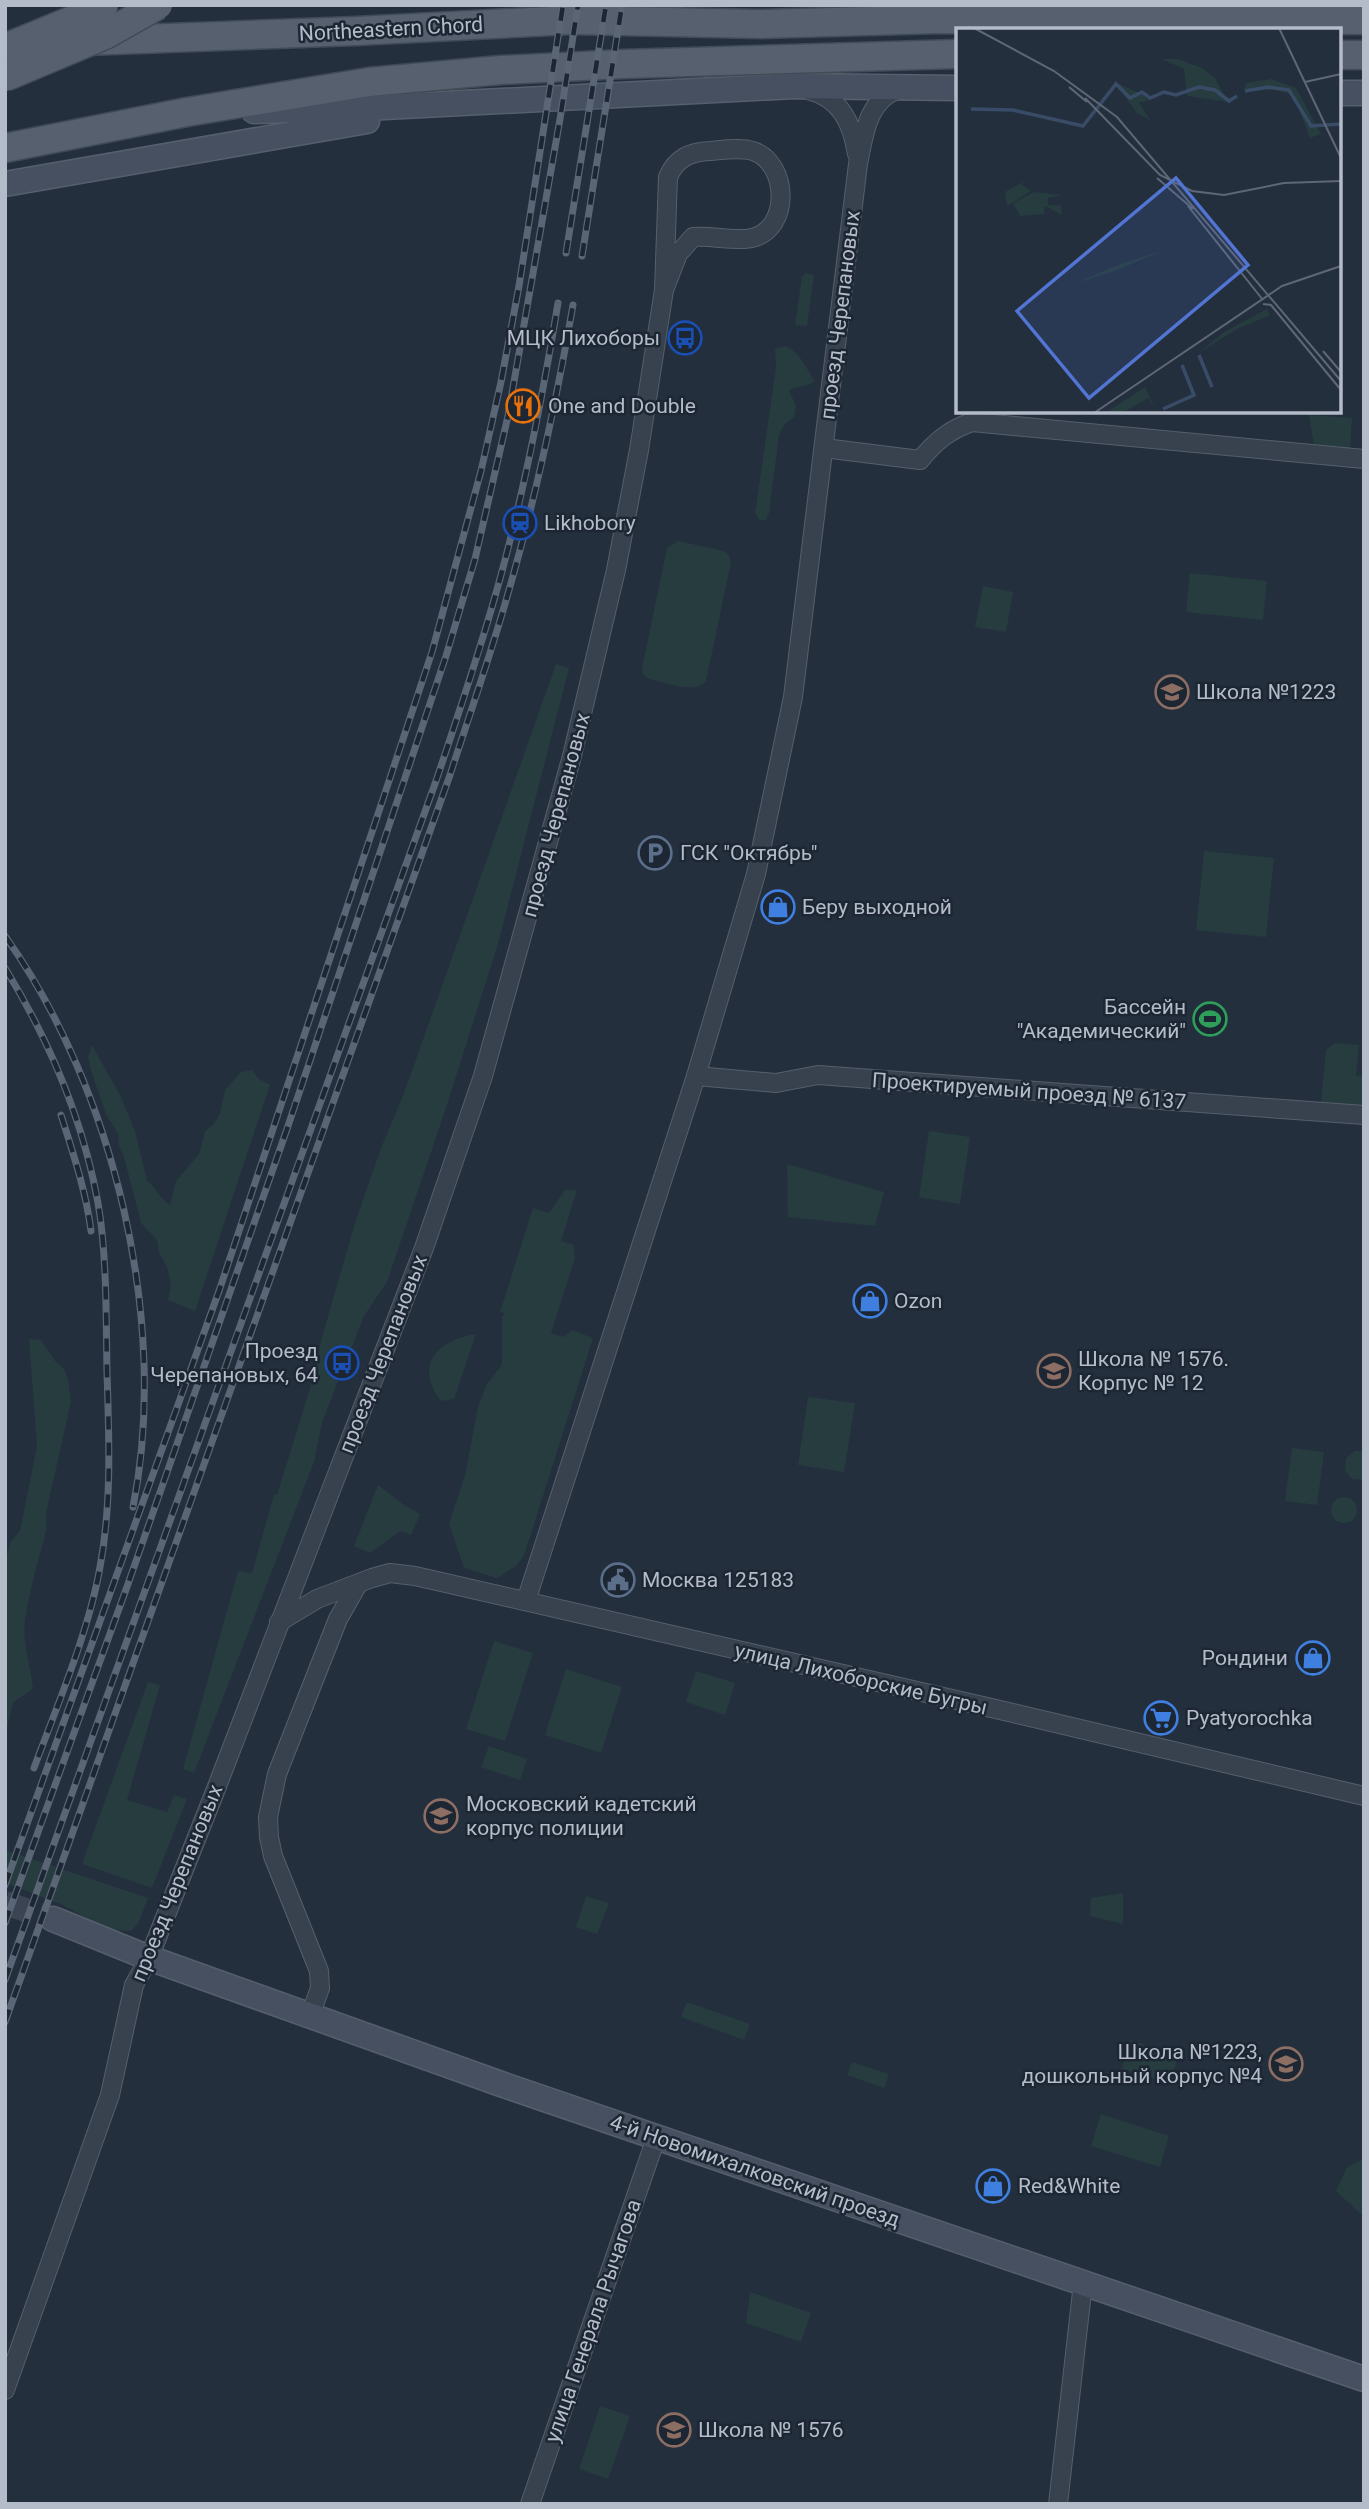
<svg xmlns="http://www.w3.org/2000/svg" width="1369" height="2509" viewBox="0 0 1369 2509" font-family="Roboto,sans-serif">
	<style>
		.green { fill: #263c3f }
		.lines { fill: none; stroke-linecap: round; stroke-linejoin: round }
		.secondary-tunnel { stroke: #3a4453; stroke-width: 24; stroke-dasharray: 24 12; stroke-linecap: butt }
		.street-casing { stroke: #565f6c; stroke-width: 20 }
		.secondary-casing { stroke: #565f6c; stroke-width: 27 }
		.primary-casing { stroke: #414a57; stroke-width: 31 }
		.street { stroke: #38414e; stroke-width: 18 }
		.secondary { stroke: #465061; stroke-width: 24 }
		.primary { stroke: #56606e; stroke-width: 28 }
		.rail-casing { stroke: #5a6575; stroke-width: 7 }
		.rail { stroke: #1d2633; stroke-width: 4.5; stroke-dasharray: 13; stroke-linecap: butt }
		.primary-bridge-casing { stroke: #414a57; stroke-width: 31; stroke-linecap: butt }
		.primary-bridge { stroke: #56606e; stroke-width: 28 }
		.labels { text-anchor: middle; dominant-baseline: central; stroke-width: 5; stroke-linejoin: round; paint-order: stroke }
		.street-label { font-size: 21px; fill: #b4bcc9; stroke: #1d2633 }
		.poi-label { font-size: 21px; fill: #b4bcc9; stroke: #1d2633; text-anchor: start }
		.inset-river { fill: none; stroke: #394c67; stroke-width: 3.5 }
		.inset-road { fill: none; stroke: #5e6776; stroke-width: 2 }
		.view { fill: #5274d3; fill-opacity: 0.15; stroke: #5274d3; stroke-width: 3.5 }
		.inset-edge { fill: none; stroke: #b4bcc9; stroke-width: 3.5 }
	</style>
	<rect width="100%" height="100%" fill="#242f3e"/>
	<g class="green">
		<path d="M806 273 814 275 807 326 795 325 802 277Z"/>
		<path d="M786 346C802 355 805 367 815 381 803 389 797 385 789 391L796 405 794 417 784 425 779 435 769 513 766 520H760L755 514 776 367 775 349Z"/>
		<path d="M1309 415 1352 418 1350 450 1314 446Z"/>
		<path d="M678 541 724 551 729 555 731 562 706 681C696 695 664 682 649 679L643 675 642 668 667 548Z"/>
		<path d="M1190 573 1267 581 1263 620 1186 612Z"/>
		<path d="M983 586 1013 592 1006 632 975 627Z"/>
		<path d="M556 664 569 668 498 944 447 1105 387 1282 364 1316 350 1352 341 1359 338 1366 340 1376 322 1423 314 1462 194 1773 183 1769 238 1571 252 1573 274 1495H277L312 1382 322 1337 355 1223 381 1148 403 1096Z"/>
		<path d="M1204 851 1274 858 1266 937 1196 930Z"/>
		<path d="M1335 1043 1359 1045 1356 1075 1364 1076V1108L1326 1106 1321 1102 1326 1050Z"/>
		<path d="M92 1045 120 1095 135 1131 147 1181C157 1188 159 1198 170 1205L176 1181 199 1154 205 1131 214 1124 220 1113 225 1090 241 1072 252 1070 259 1079 270 1085 195 1311 168 1300 171 1287 168 1269 159 1252 157 1240 141 1223 124 1157 119 1146 118 1134 106 1114 90 1068 88 1056Z"/>
		<path d="M929 1131 970 1137 960 1204 919 1197Z"/>
		<path d="M787 1164 884 1192 875 1226 788 1217Z"/>
		<path d="M565 1190H577L561 1241 574 1245 575 1258 551 1333 563 1337 572 1330 593 1338 524 1556 516 1566 497 1578 464 1568 449 1524 465 1476 478 1406 487 1384 502 1365V1317L505 1313 500 1312 533 1208 549 1213Z"/>
		<path d="M476 1334 454 1399 441 1401C413 1365 438 1340 476 1334Z"/>
		<path d="M29 1339 41 1340 55 1361 64 1369 68 1379 71 1402 46 1513C49 1531 42 1544 38 1561 33 1580 28 1600 25 1620 22 1644 31 1665 33 1689L13 1702 5 1737V1563L11 1541 20 1531 37 1446Z"/>
		<path d="M808 1397 855 1403 844 1472 798 1465Z"/>
		<path d="M1292 1448 1324 1452 1317 1505 1285 1501Z"/>
		<path d="M1355 1451H1364V1480L1352 1479 1345 1470 1346 1458Z"/>
		<path d="M378 1485 404 1505 420 1514 411 1535 400 1531 370 1553 354 1546Z"/>
		<circle cx="1344" cy="1510" r="13"/>
		<path d="M494 1641 533 1653 505 1741 466 1729Z"/>
		<path d="M566 1669 622 1687 601 1753 545 1735Z"/>
		<path d="M696 1671 735 1683 725 1715 686 1702Z"/>
		<path d="M148 1682 160 1685 127 1800 167 1812 174 1795 187 1799 152 1888 82 1864Z"/>
		<path d="M489 1746 527 1759 520 1780 481 1767Z"/>
		<path d="M5 1850 148 1898 138 1924 131 1931C102 1932 83 1914 58 1903 41 1896 23 1890 5 1883Z"/>
		<path d="M1123 1893V1924L1090 1916 1091 1898Z"/>
		<path d="M586 1896 609 1903 597 1934 576 1927Z"/>
		<path d="M687 2002 750 2024 744 2040 681 2017Z"/>
		<path d="M1130 2040 1179 2055 1170 2083 1122 2069Z"/>
		<path d="M852 2062 889 2074 884 2088 847 2075Z"/>
		<path d="M1101 2114 1169 2136 1160 2167 1091 2146Z"/>
		<path d="M1364 2159V2211L1361 2214 1336 2191 1347 2167Z"/>
		<path d="M750 2292 811 2313 801 2342 746 2323Z"/>
		<path d="M600 2406 630 2416 608 2479 579 2469Z"/>
	</g>
	<g class="lines">
		<path class="secondary-tunnel" d="M5 1903 53 1919"/>
		<defs>
			<g id="street">
				<path d="M808 90C841 98 852 123 857 154"/>
				<path d="M824 448 920 460C936 441 949 430 972 422L1364 459"/>
				<path d="M696 1076 776 1083 818 1075 1364 1115"/>
				<path d="M526 1601 696 1076 756 874 793 697 858 164C864 135 867 99 900 89"/>
				<path d="M279 1622 317 1599 372 1578 390 1573 415 1576 987 1707 1364 1796"/>
				<path d="M310 2016 320 1988 319 1971 273 1856 269 1837 268 1817 277 1774 338 1619 358 1584"/>
				<path d="M5 2390 110 2095 134 1985 149 1958 216 1789 424 1248 483 1076 572 756 616 570 639 450 664 290 668 177C676 158 690 152 710 151 723 150 740 147 753 151 789 163 791 229 752 238 734 242 712 235 693 237L678 254 664 290"/>
				<path d="M530 2504 656 2138"/>
				<path d="M1058 2504 1083 2283"/>
			</g>
			<g id="secondary">
				<path d="M625 12 673 5"/>
				<path d="M1339 93H1364"/>
				<path d="M254 111 365 108 794 86 958 88"/>
				<path d="M5 184 367 121"/>
				<path d="M53 1919 149 1958 501 2084 1364 2379"/>
			</g>
			<g id="primary">
				<path d="M86 41 356 31 571 20 760 24 939 19 1364 20"/>
				<path d="M1339 55H1364"/>
				<path d="M5 148 187 112 369 82 501 70 623 64 958 54"/>
			</g>
		</defs>
		<use href="#street" class="street-casing"/>
		<use href="#secondary" class="secondary-casing"/>
		<use href="#primary" class="primary-casing"/>
		<use href="#street" class="street"/>
		<use href="#secondary" class="secondary"/>
		<use href="#primary" class="primary"/>
		<defs>
			<g id="rail">
				<path d="M566 253 606 5"/>
				<path d="M582 256 622 5"/>
				<path d="M5 936C114 1089 170 1322 133 1507"/>
				<path d="M5 968C49 1040 83 1120 98 1203 107 1254 106 1319 107 1372 109 1437 112 1503 100 1567 89 1631 57 1706 34 1768"/>
				<path d="M61 1115C73 1153 86 1191 91 1231"/>
				<path d="M5 1885 219 1291 432 652 481 471 501 382 519 286 563 5"/>
				<path d="M5 1923 128 1584 287 1129 446 656 475 559 508 416 560 119 578 5"/>
				<path d="M5 1980 436 781C457 718 478 657 496 593 523 498 542 400 558 303"/>
				<path d="M5 2022 450 775C469 716 490 657 507 597 535 501 556 403 573 305"/>
			</g>
		</defs>
		<use href="#rail" class="rail-casing"/>
		<use href="#rail" class="rail"/>
		<defs>
			<g id="primary-bridge">
				<path d="M5 48 90 13 104 5"/>
				<path d="M5 77 105 35 158 5"/>
			</g>
		</defs>
		<use href="#primary-bridge" class="primary-bridge-casing"/>
		<use href="#primary-bridge" class="primary-bridge"/>
	</g>
	<defs>
		<symbol id="bus-ring" viewBox="-11 -11 22 22"><circle r="9.5" fill="#1d2633" stroke="#1a4fb4" stroke-width="1.5"/><path d="M-5-6H5V4H4V6H2V4H-2V6H-4V4H-5ZM-3.5-4V0h7V-4ZM-3.5 1.2v1.5H-2V1.2ZM2 1.2v1.5H3.5V1.2Z" fill="#1a4fb4"/></symbol>
		<symbol id="restaurant-ring" viewBox="-11 -11 22 22"><circle r="9.5" fill="#1d2633" stroke="#e8710a" stroke-width="1.5"/><path d="M-5-6h1v4h1v-4h1v4h1v-4h1v5L-1.5 .5V6h-2V.5L-5-1ZM5-6V6H3V1.5H1.5Q1.5-4 5-6Z" fill="#e8710a"/></symbol>
		<symbol id="station-ring" viewBox="-11 -11 22 22"><circle r="9.5" fill="#1d2633" stroke="#1a4fb4" stroke-width="1.5"/><path d="M-3-6H3Q5-6 5-4V2Q5 4 3 4L4.5 6H3L1.5 4h-3L-3 6H-4.5L-3 4Q-5 4-5 2V-4Q-5-6-3-6ZM-3.5-4v3h7v-3ZM-3.5 1v1.5H-2V1ZM2 1v1.5H3.5V1Z" fill="#1a4fb4"/></symbol>
		<symbol id="school-ring" viewBox="-11 -11 22 22"><circle r="9.5" fill="#1d2633" stroke="#8d6e63" stroke-width="1.5"/><path d="M0-5L7-2L0 1L-7-2ZM-4 1L0 2.5L4 1V4Q0 6-4 4Z" fill="#8d6e63"/></symbol>
		<symbol id="parking-ring" viewBox="-11 -11 22 22"><circle r="9.5" fill="#1d2633" stroke="#5c6f8a" stroke-width="1.5"/><path d="M-3.5-5.5H1a3.5 3.5 0 0 1 0 7H-1V5.5H-3.5ZM-1-3.4V-.6H.8a1.4 1.4 0 0 0 0-2.8Z" fill="#5c6f8a"/></symbol>
		<symbol id="shop-ring" viewBox="-11 -11 22 22"><circle r="9.5" fill="#1d2633" stroke="#3f7fe0" stroke-width="1.5"/><path d="M-5-2.5h2.3a2.7 3.5 0 0 1 5.4 0H5L5.5 6h-11ZM-1.5-2.5h3a1.5 2.3 0 0 0-3 0Z" fill="#3f7fe0"/></symbol>
		<symbol id="stadium-ring" viewBox="-11 -11 22 22"><circle r="9.5" fill="#1d2633" stroke="#2e9e5b" stroke-width="1.5"/><path d="M0-5a6.5 5 0 1 0 0 10a6.5 5 0 1 0 0-10ZM-3.5-1.8h7v3.6h-7Z" fill="#2e9e5b"/></symbol>
		<symbol id="civic-ring" viewBox="-11 -11 22 22"><circle r="9.5" fill="#1d2633" stroke="#5c6f8a" stroke-width="1.5"/><path d="M-.6-6.5H3V-4.5H.6V-3L4-1V1h2V6H-6V1h2V-1L-.6-3ZM-1.2 2.5V6h2.4V2.5Z" fill="#5c6f8a"/></symbol>
		<symbol id="supermarket-ring" viewBox="-11 -11 22 22"><circle r="9.5" fill="#1d2633" stroke="#3f7fe0" stroke-width="1.5"/><path d="M-6-5.5h2.5l.6 2H6L4.5 2H-2.5L-4.4-4H-6ZM-1.5 3.2a1.3 1.3 0 1 0 .1 0ZM3 3.2a1.3 1.3 0 1 0 .1 0Z" fill="#3f7fe0"/></symbol>
	</defs>
	<g fill-rule="evenodd">
		<use href="#bus-ring" x="666" y="319" width="38" height="38"/>
		<use href="#restaurant-ring" x="504" y="387" width="38" height="38"/>
		<use href="#station-ring" x="501" y="504" width="38" height="38"/>
		<use href="#school-ring" x="1153" y="673" width="38" height="38"/>
		<use href="#parking-ring" x="636" y="834" width="38" height="38"/>
		<use href="#shop-ring" x="759" y="888" width="38" height="38"/>
		<use href="#stadium-ring" x="1191" y="1000" width="38" height="38"/>
		<use href="#shop-ring" x="851" y="1282" width="38" height="38"/>
		<use href="#bus-ring" x="323" y="1344" width="38" height="38"/>
		<use href="#school-ring" x="1035" y="1352" width="38" height="38"/>
		<use href="#civic-ring" x="599" y="1561" width="38" height="38"/>
		<use href="#shop-ring" x="1294" y="1639" width="38" height="38"/>
		<use href="#supermarket-ring" x="1142" y="1699" width="38" height="38"/>
		<use href="#school-ring" x="422" y="1797" width="38" height="38"/>
		<use href="#school-ring" x="1267" y="2045" width="38" height="38"/>
		<use href="#shop-ring" x="974" y="2167" width="38" height="38"/>
		<use href="#school-ring" x="655" y="2411" width="38" height="38"/>
	</g>
	<g class="labels">
		<g class="street-label">
			<text transform="translate(391 29) rotate(-3)">Northeastern Chord</text>
			<text transform="translate(840 315) rotate(-83)">проезд Черепановых</text>
			<text transform="translate(556 815) rotate(-75)">проезд Черепановых</text>
			<text transform="translate(1029 1091) rotate(4)">Проектируемый проезд № 6137</text>
			<text transform="translate(383 1354) rotate(-69)">проезд Черепановых</text>
			<text transform="translate(861 1679) rotate(13)">улица Лихоборские Бугры</text>
			<text transform="translate(177 1883) rotate(-68)">проезд Черепановых</text>
			<text transform="translate(755 2171) rotate(19)">4-й Новомихалковский проезд</text>
			<text transform="translate(593 2321) rotate(-71)">улица Генерала Рычагова</text>
		</g>
		<g class="poi-label">
			<text x="660" y="338" text-anchor="end">МЦК Лихоборы</text>
			<text x="548" y="406">One and Double</text>
			<text x="544" y="523">Likhobory</text>
			<text x="1196" y="692">Школа №1223</text>
			<text x="680" y="853">ГСК "Октябрь"</text>
			<text x="802" y="907">Беру выходной</text>
			<text x="1186" y="1007" text-anchor="end">Бассейн<tspan x="1186" dy="24">"Академический"</tspan></text>
			<text x="894" y="1301">Ozon</text>
			<text x="318" y="1351" text-anchor="end">Проезд<tspan x="318" dy="24">Черепановых, 64</tspan></text>
			<text x="1078" y="1359">Школа № 1576.<tspan x="1078" dy="24">Корпус № 12</tspan></text>
			<text x="642" y="1580">Москва 125183</text>
			<text x="1288" y="1658" text-anchor="end">Рондини</text>
			<text x="1186" y="1718">Pyatyorochka</text>
			<text x="466" y="1804">Московский кадетский<tspan x="466" dy="24">корпус полиции</tspan></text>
			<text x="1262" y="2052" text-anchor="end">Школа №1223,<tspan x="1262" dy="24">дошкольный корпус №4</tspan></text>
			<text x="1018" y="2186">Red&amp;White</text>
			<text x="698" y="2430">Школа № 1576</text>
		</g>
	</g>
	<g transform="translate(956 28)">
		<rect width="385" height="385" fill="#242f3e"/>
		<path d="M206 31H222L246 40 259 50 272 74 231 68 228 41ZM315 51 340 60 365 106 354 110 337 67 320 62H288L290 55ZM158 54 188 67 192 73 183 74 194 92 181 85ZM81 146 65 156 75 163 51 178 49 164ZM78 164 106 167 92 170V177L112 178 113 172V176L112 178H105L106 187 89 178 88 186 64 188 57 175ZM208 222 159 243 117 256 167 235ZM311 281 314 287 281 301 243 325 268 304ZM189 359 199 380 192 370 166 385H149Z" fill="#263c3f"/>
		<path class="inset-river" d="M289 63 312 59 333 62 355 98 385 96M15 81 57 82 127 98 160 56 174 70 186 64 194 70 208 64 220 67 243 59 259 62 273 73 281 68M243 327 256 359M207 381 238 367 226 337"/>
		<path class="inset-road" d="M18 0 98 43 161 89 385 353M323 0 385 130M349 54 385 46M113 59 131 74M129 70 204 147 236 163 268 167 328 155 385 153M201 150 237 181M232 178 307 272M307 276 315 277 385 362M367 323 385 344M138 385 326 258 385 238"/>
		<path class="view" d="M220 150 292 237 133 370 61 283Z"/>
		<rect width="385" height="385" class="inset-edge"/>
	</g>
	<rect width="1369" height="2509" fill="none" stroke="#b4bcc9" stroke-width="14"/>
</svg>
